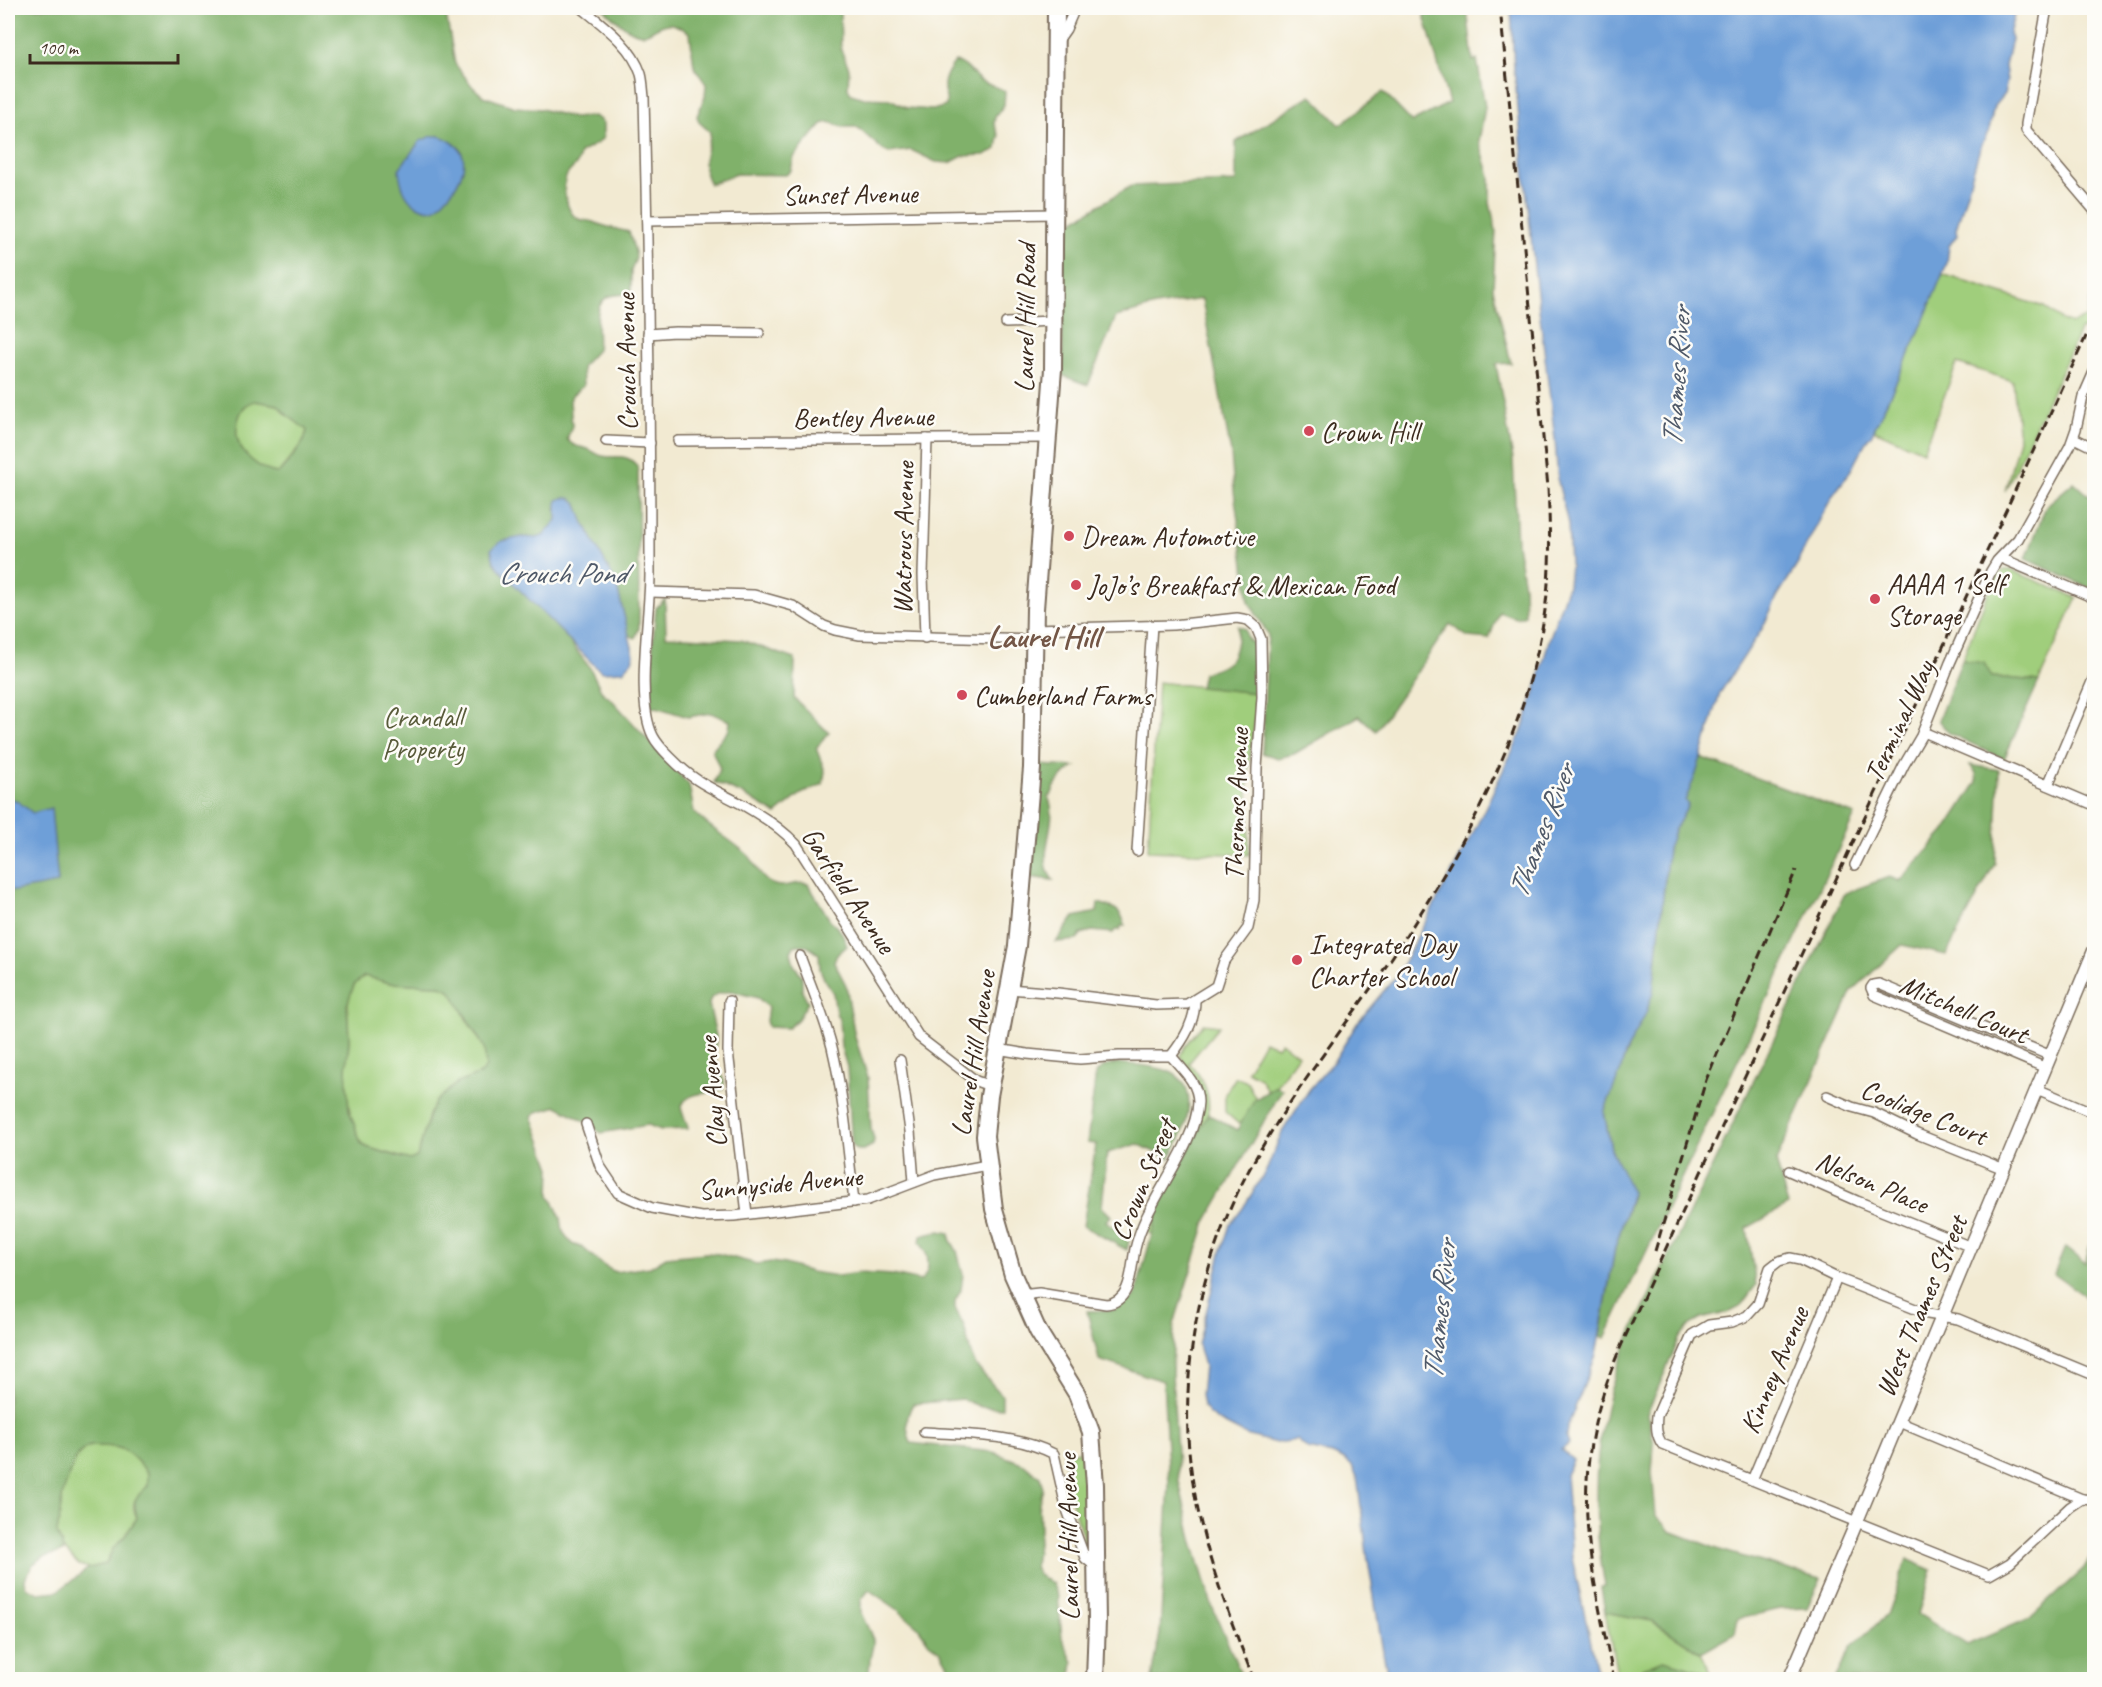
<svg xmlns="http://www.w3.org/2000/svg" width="2102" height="1687" viewBox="0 0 2102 1687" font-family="Caveat,sans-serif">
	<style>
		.green { fill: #a0ce7b; stroke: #6e7c4c; stroke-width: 1.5 }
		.forest { fill: #80b16b; stroke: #5e6e44; stroke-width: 1.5; fill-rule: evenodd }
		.water { fill: #6e9fd8; stroke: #54647b; stroke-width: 1.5 }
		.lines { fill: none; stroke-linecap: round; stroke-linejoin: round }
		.street-casing { stroke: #7b6d5d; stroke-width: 12 }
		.secondary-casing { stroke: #7b6d5d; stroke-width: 15 }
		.highway-casing { stroke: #7b6d5d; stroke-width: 20 }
		.street { stroke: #fff; stroke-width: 9 }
		.secondary { stroke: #fff; stroke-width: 12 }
		.highway { stroke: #fff; stroke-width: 16 }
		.rail { stroke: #3b2a1e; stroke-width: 3; stroke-dasharray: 9 4.5; stroke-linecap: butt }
		.poi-dot { fill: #d1495b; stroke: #fdfcf7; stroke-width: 2 }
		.labels { text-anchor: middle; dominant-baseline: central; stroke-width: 5; stroke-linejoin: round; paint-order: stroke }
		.street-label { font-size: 28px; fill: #3b2a1e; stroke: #fdfcf7 }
		.poi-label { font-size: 28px; fill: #3b2a1e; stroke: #fdfcf7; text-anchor: start }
		.park-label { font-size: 28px; fill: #595b3a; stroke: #fdfcf7 }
		.water-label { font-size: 30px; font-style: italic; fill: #4f5968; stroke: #fdfcf7 }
		.quarter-label { font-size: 32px; font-weight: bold; fill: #735646; stroke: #fdfcf7 }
	</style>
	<rect width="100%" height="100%" fill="#fdfcf7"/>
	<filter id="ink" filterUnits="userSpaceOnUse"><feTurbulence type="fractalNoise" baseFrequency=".0167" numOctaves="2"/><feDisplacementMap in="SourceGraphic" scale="12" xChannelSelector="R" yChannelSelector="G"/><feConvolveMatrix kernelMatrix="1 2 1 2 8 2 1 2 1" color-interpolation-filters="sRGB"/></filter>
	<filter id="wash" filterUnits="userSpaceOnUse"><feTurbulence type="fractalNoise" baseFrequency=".008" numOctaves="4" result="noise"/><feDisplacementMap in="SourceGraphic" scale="24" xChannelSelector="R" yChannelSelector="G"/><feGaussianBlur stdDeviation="1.35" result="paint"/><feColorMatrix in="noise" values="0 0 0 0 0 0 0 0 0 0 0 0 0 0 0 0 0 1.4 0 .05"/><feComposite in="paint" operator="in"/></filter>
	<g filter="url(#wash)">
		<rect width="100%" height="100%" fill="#f2ead2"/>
		<g class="green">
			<path d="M1942 274 2044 307 2062 320 2072 324 2087 317 2094 283V308L2085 330 2081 329 2005 491 2019 439 2013 381 1957 363 1923 451 1874 430 1916 339Z"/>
			<path d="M255 401 278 405 287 415 307 430 303 443 278 473C264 472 246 459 240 446 233 432 237 405 255 401Z"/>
			<path d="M2004 570H2011L2077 598 2039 681 1992 677 1962 660 1994 578Z"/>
			<path d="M1158 682 1256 693V712L1248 771 1249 855 1148 851Z"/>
			<path d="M365 976 390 983 438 985 450 990 455 995 466 1019 484 1047 486 1067 482 1073 456 1084 422 1144 417 1157 410 1160 366 1147C359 1142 358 1136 355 1128 348 1108 345 1089 346 1068 347 1059 349 1049 349 1040 349 1018 341 989 365 976Z"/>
			<path d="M1203 1024 1219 1026 1189 1063C1203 1078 1211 1093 1208 1114L1160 1204 1152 1235 1146 1231 1150 1217 1189 1142 1197 1082 1180 1056 1185 1046Z"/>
			<path d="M1264 1041 1277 1047 1281 1042 1298 1055 1274 1089 1268 1092 1260 1078 1247 1071Z"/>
			<path d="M1236 1077 1247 1082 1256 1099 1240 1125 1225 1112V1094Z"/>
			<path d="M90 1446C116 1445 124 1446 141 1465 145 1470 150 1474 149 1481 148 1493 131 1495 134 1509 134 1512 136 1515 137 1518L125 1536 113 1549 106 1564 89 1568 79 1565 63 1549 57 1533 63 1492 71 1469 75 1459 84 1448Z"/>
			<path d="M1085 1450 1089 1556 1066 1484 1064 1454Z"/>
			<path d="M1605 1612 1652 1621 1701 1653 1712 1674 1664 1660 1642 1668 1636 1679H1618Z"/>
		</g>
		<g class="forest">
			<path d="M8 8H445L455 64 472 86 483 96 515 107 541 109 574 118 594 116 599 119 603 124V138L598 143 580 153C579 169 566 169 565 181 563 191 567 215 579 219 583 221 588 220 593 222 605 227 616 229 629 232L635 252 636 258 631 271V291C623 297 616 293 608 297 591 305 600 335 597 350L582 366 583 386 572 395 570 401 572 426 567 439C573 447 579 446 588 449 593 451 597 455 602 456 618 459 626 452 638 467L639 628 635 638 629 635 616 583 583 521 576 502 556 507 557 520 543 536 537 538 522 537 491 549 494 562 503 573 560 629 590 668 602 692 612 700 689 785 694 812C710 829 732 840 749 856 757 865 760 879 772 884 786 890 795 880 808 884L830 920 842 933 847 946 837 955 834 962 846 985 855 1037 868 1078 871 1129 874 1139 873 1145 864 1150H857L852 1146 847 1067 841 1047 839 1019 836 1013 833 993 825 981 820 969 819 954C810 948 805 942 794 946L791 952 794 965 802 976V990L808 1002 798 1019 788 1028 768 1027 766 1021 768 1007 758 998 731 991 717 994 711 998 709 1004 716 1036 715 1057 724 1082 723 1089C707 1095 692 1090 681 1105 681 1114 687 1120 688 1129L661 1130 648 1125 601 1133 583 1120 557 1106 537 1112 532 1116 551 1168 550 1195 561 1218 563 1232 572 1244 583 1248 604 1266 615 1272 650 1267 666 1257 706 1253 719 1254 757 1264 771 1262 785 1264 811 1272 838 1276 858 1273 893 1275 921 1281C932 1269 929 1254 920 1243L921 1236 940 1231 950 1233V1239L957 1251 963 1274 961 1290 955 1301V1308L964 1326 971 1354 976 1366 1002 1395V1408L981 1407 962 1399 913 1404C905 1417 906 1429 911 1443L993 1452 1024 1464 1040 1477 1043 1489 1039 1502 1040 1529 1035 1565 1037 1574 1052 1583 1058 1597 1062 1638 1073 1662 1071 1679H956L940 1651 929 1643 918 1627 897 1609 869 1590 861 1600V1613L873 1639V1645L870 1659 869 1672 864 1679 8 1680ZM439 136 456 145 461 150C461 179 461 183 440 204ZM255 401 278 405 287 415 307 430C306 443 288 463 278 473 264 472 246 458 240 446 233 432 237 405 255 401ZM364 976 390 983 438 985 450 990 484 1047 486 1066 482 1073 456 1084 435 1102 429 1115 417 1157 410 1160 366 1147 361 1143 349 1110 346 1069 349 1041 347 1005 354 985ZM90 1446C126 1445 126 1449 148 1473V1486C133 1499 133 1500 137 1518L125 1536 113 1549 106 1564 89 1568 58 1591 38 1593 28 1588 26 1586 25 1579 33 1564 44 1557 63 1552 62 1545 57 1533 63 1492 75 1459 84 1449Z"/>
			<path d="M602 8H840L841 50 849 68 848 88 851 94 864 98 890 99 907 108 933 110 946 106C948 97 943 93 944 85 944 78 950 67 955 62 969 64 971 76 983 82 990 86 998 86 1005 92L1004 105 995 117 994 124 999 136 997 149 984 155 963 156 950 163 936 162 911 150 889 153 883 150 857 127H843L829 122 822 124 794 157 791 170 786 175 736 174 710 184C704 174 703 162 706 151 708 144 711 140 710 132L699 122 697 116 705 97 706 84 694 67 690 33C672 22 670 20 651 31 647 33 647 34 642 34 628 33 612 16 602 8Z"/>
			<path d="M1422 8H1467L1473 61 1477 59 1485 107 1479 141 1490 176V203L1496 230 1493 288 1511 363 1496 364 1513 459 1517 544 1524 586 1525 615 1516 618 1499 612 1489 639 1468 637 1450 624 1376 731 1359 716 1294 754 1278 758 1262 753 1268 634 1249 602 1234 491 1231 453 1202 299 1155 306 1116 317 1088 385 1063 376 1061 228 1131 186 1236 182V142L1311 95 1340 125 1383 92 1412 122 1449 103Z"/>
			<path d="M2074 482 2094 500V590L2026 559 2046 506Z"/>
			<path d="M665 599 666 636 741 640 795 659 794 698 829 733 816 748 825 771 823 784 801 794 776 814 742 794 714 782 720 769 712 750 729 730 730 721 711 713 688 717 656 707 651 708 653 642 656 608Z"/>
			<path d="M1238 626 1245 629 1247 638 1257 647 1259 666 1256 693 1200 687 1203 673C1233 666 1237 656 1238 626Z"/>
			<path d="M1962 660 1984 663 1992 677 2039 681 2004 759 1949 733 1938 720Z"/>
			<path d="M1700 757 1855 815 1605 1338 1600 1336 1615 1248 1632 1195 1611 1149 1604 1112 1655 977 1668 848C1672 841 1672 833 1675 829 1680 821 1684 814 1688 805L1685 801Z"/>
			<path d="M1037 765 1075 767C1062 774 1055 783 1051 796L1048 797C1061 821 1034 857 1053 880L1028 877Z"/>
			<path d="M1970 765 1999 770 1995 863 1946 955 1902 945 1852 991 1776 1161 1788 1205 1747 1228 1756 1285 1740 1307 1730 1312 1701 1319 1690 1325 1680 1337 1647 1414 1654 1444 1652 1472 1656 1516 1670 1531 1720 1550 1821 1579 1807 1608 1780 1609 1738 1619 1735 1634 1701 1653 1652 1621 1605 1612 1601 1587 1605 1586C1588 1495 1594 1414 1633 1329L1845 893 1889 877 1900 881 1945 831 1977 782 1976 773Z"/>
			<path d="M1098 903C1113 907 1122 909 1125 926H1121L1120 930H1115L1113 933 1092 931 1081 934 1077 940 1056 942 1074 917 1097 912Z"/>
			<path d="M1118 1063C1134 1065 1150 1065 1165 1070 1206 1083 1185 1134 1169 1159L1138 1144 1107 1153 1102 1207 1111 1216 1106 1221 1129 1241 1127 1250 1083 1226 1096 1144 1087 1143 1096 1073 1103 1067Z"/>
			<path d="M1276 1086 1282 1090 1206 1222 1174 1324 1172 1374 1179 1482 1192 1539 1212 1606 1243 1679H1152L1160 1633 1169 1484 1163 1381 1099 1360 1087 1311 1114 1310 1135 1296 1160 1205 1208 1114 1237 1130 1254 1100Z"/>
			<path d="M2094 1232V1310L2082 1294 2054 1274 2065 1247 2085 1263Z"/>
			<path d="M2094 1551V1679H1835L1852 1646 1887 1615 1907 1559 1932 1570 1918 1614 1967 1645 2030 1618 2084 1568Z"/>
			<path d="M1664 1660 1712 1674 1714 1679H1636L1642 1668Z"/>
		</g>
		<g class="water">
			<path d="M1511 8H2016L2009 34 2011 39 2005 66 2007 81 2004 94 1994 106 1989 130 1980 148 1956 229 1957 235 1949 246 1947 263 1916 339 1871 436 1868 438 1848 475 1833 495 1798 561 1799 562 1778 595 1762 629 1720 693 1696 774 1685 801 1688 805C1684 814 1680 821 1675 829 1672 833 1672 841 1668 848L1653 992 1646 1013 1625 1054 1620 1072 1604 1112 1611 1149 1632 1192 1615 1248 1596 1355 1567 1428 1566 1436 1569 1444 1561 1450 1573 1460 1566 1475 1572 1558 1599 1679H1389L1384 1658 1367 1554 1357 1477 1352 1466 1345 1460 1332 1454 1308 1449 1297 1440 1276 1443 1246 1435 1219 1421 1209 1414 1203 1406 1201 1395 1204 1366 1198 1345 1222 1249 1230 1225 1243 1208 1267 1169 1282 1132 1309 1090 1334 1061 1358 1022 1397 975 1476 827 1521 733 1536 689 1549 640 1568 585 1570 565 1568 524 1558 482 1555 440 1535 276 1514 70Z"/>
			<path d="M432 136C439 135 444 137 450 141 475 155 461 183 445 199 442 202 438 207 434 209 428 211 421 208 416 205 404 197 400 183 399 169L420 141Z"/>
			<path d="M563 498H570L576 502 583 521 616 583 634 655 632 661 623 671 602 672 596 667 503 573 494 562 491 549 502 541 522 537 537 538 543 536 557 520V500Z"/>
			<path d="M8 797 17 801 33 813 51 808 58 883 15 891 8 890Z"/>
		</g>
	</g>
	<g filter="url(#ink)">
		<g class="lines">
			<defs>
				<g id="street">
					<path d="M582 8C604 26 632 46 641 74 643 81 643 90 644 97 648 256 650 415 650 574 650 617 635 700 653 736 657 744 664 751 670 757 696 784 714 789 745 806 764 817 782 829 796 844L919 1037 976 1081 990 1086"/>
					<path d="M2047 8 2026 124V130L2094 210"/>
					<path d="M1057 42 1066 29 1075 8"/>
					<path d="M647 221 1054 214"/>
					<path d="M1006 323 1053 321"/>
					<path d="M648 334 675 332 759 333"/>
					<path d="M2074 438 2094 448"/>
					<path d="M606 441 650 443"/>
					<path d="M678 441 1048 438"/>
					<path d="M2001 558 2094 598"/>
					<path d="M650 592 754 595 793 606 824 626 835 630 860 635 1034 640"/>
					<path d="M925 638 923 575 927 439"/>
					<path d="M1923 732 2094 805"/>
					<path d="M2048 785 2094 677"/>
					<path d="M1137 851 1152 625"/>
					<path d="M1855 865 1904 765 1921 736 1950 663 1991 571 1997 561 2018 539 2070 446 2076 429 2083 397 2094 372"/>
					<path d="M800 956C811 986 824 1016 832 1047 844 1098 848 1150 854 1202"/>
					<path d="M1009 989 1058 993 1156 1005 1187 1004 1216 986 1224 961 1248 928 1254 900 1257 768 1262 697 1261 639 1256 627 1248 620 1237 618 1173 625 1034 629"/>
					<path d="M729 1001 728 1051 747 1214"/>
					<path d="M997 1049 1027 1054 1080 1059 1119 1056H1171C1183 1070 1198 1083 1198 1102 1197 1139 1156 1191 1142 1227 1139 1234 1137 1241 1135 1249 1131 1268 1132 1302 1106 1304L1039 1293 1021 1295"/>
					<path d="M1171 1056C1184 1039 1195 1022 1195 1000"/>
					<path d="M900 1060 910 1131 914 1182"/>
					<path d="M2046 1068 1874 995 1871 988 1873 985 1879 984 2051 1056"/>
					<path d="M2037 1089 2094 1113"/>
					<path d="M1827 1096 1852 1107 1874 1113 1917 1134 2004 1169"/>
					<path d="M586 1124 600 1166 618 1193 652 1208 701 1217 734 1216 868 1200 934 1175 987 1165"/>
					<path d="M1789 1171 1857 1201 1971 1247"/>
					<path d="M2094 1375 1958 1319 1928 1314 1837 1278 1800 1260 1790 1258 1779 1261 1770 1268 1758 1304 1747 1316 1732 1322 1709 1325 1692 1335 1657 1416C1656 1427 1656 1435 1662 1444L1989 1575 2010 1563 2070 1507 2082 1499 2094 1500"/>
					<path d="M1899 1422 2082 1499"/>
					<path d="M924 1432C966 1435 1016 1434 1054 1454L1066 1507 1085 1558 1096 1567"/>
					<path d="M1752 1480 1837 1278"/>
				</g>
				<path id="secondary" d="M1789 1680 1852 1533 2094 951"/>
				<path id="highway" d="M1056 8 1053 369 1035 609 1032 768 1017 946 989 1096 985 1136 994 1209 1013 1275 1038 1331 1077 1394 1091 1432 1095 1485 1097 1621 1095 1680"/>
			</defs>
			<use href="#street" class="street-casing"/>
			<use href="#secondary" class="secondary-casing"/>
			<use href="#highway" class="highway-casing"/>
			<use href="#street" class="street"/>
			<use href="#secondary" class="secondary"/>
			<use href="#highway" class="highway"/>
			<g class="rail">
				<path d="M1655 1251 1706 1080 1796 870"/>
				<path d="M1254 1680C1222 1598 1193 1525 1188 1436 1184 1344 1206 1249 1250 1168 1293 1090 1350 1021 1399 947 1465 845 1528 731 1545 610 1551 569 1550 528 1548 487L1500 8"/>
				<path d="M1614 1680C1600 1610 1581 1538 1588 1467 1592 1422 1607 1376 1626 1335L2094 319"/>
			</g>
		</g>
	</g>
	<g class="poi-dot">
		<circle cx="1309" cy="431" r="6"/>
		<circle cx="1069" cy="536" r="6"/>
		<circle cx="1076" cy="585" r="6"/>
		<circle cx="1875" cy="599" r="6"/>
		<circle cx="962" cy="695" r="6"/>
		<circle cx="1297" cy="960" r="6"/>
	</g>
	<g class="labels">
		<g class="street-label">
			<text transform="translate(850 194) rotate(-1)">Sunset Avenue</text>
			<text transform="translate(1025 318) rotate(-89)">Laurel Hill Road</text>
			<text transform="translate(626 362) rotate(-91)">Crouch Avenue</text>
			<text transform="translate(863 417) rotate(-1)">Bentley Avenue</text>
			<text transform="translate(903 538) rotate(-89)">Watrous Avenue</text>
			<text transform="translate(1899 721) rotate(-65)">Terminal Way</text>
			<text transform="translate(1236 804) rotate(-88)">Thermos Avenue</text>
			<text transform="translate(849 890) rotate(56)">Garfield Avenue</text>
			<text transform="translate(1964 1009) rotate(23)">Mitchell Court</text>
			<text transform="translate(973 1053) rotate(-81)">Laurel Hill Avenue</text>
			<text transform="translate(712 1092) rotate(-95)">Clay Avenue</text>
			<text transform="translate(1924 1112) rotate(22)">Coolidge Court</text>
			<text transform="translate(1143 1180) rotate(-67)">Crown Street</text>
			<text transform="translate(1872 1182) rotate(23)">Nelson Place</text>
			<text transform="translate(780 1183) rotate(-5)">Sunnyside Avenue</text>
			<text transform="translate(1921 1306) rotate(-67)">West Thames Street</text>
			<text transform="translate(1774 1370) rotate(-67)">Kinney Avenue</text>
			<text transform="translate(1068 1537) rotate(-91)">Laurel Hill Avenue</text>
		</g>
		<g class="poi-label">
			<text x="1321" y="431">Crown Hill</text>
			<text x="1081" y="536">Dream Automotive</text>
			<text x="1887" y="583">AAAA 1 Self<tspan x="1887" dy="32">Storage</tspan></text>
			<text x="1088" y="585">JoJo’s Breakfast &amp; Mexican Food</text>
			<text x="974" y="695">Cumberland Farms</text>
			<text x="1309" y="944">Integrated Day<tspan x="1309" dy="32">Charter School</tspan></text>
		</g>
		<g class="park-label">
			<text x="423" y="716">Crandall<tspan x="423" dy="32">Property</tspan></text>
		</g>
		<g class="water-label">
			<text transform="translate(1676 377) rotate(-86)">Thames River</text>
			<text x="562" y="573">Crouch Pond</text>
			<text transform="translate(1541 831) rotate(-69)">Thames River</text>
			<text transform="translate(1439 1310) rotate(-84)">Thames River</text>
		</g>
		<g class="quarter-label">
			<text x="1043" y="636">Laurel Hill</text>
		</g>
	</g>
	<rect width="2102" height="1687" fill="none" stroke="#fdfcf7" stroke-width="30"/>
	<path d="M30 54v9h148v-9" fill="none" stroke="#3b2a1e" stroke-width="3"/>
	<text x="39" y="54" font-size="18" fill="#3b2a1e" stroke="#fdfcf7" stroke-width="4.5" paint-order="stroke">100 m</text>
</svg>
